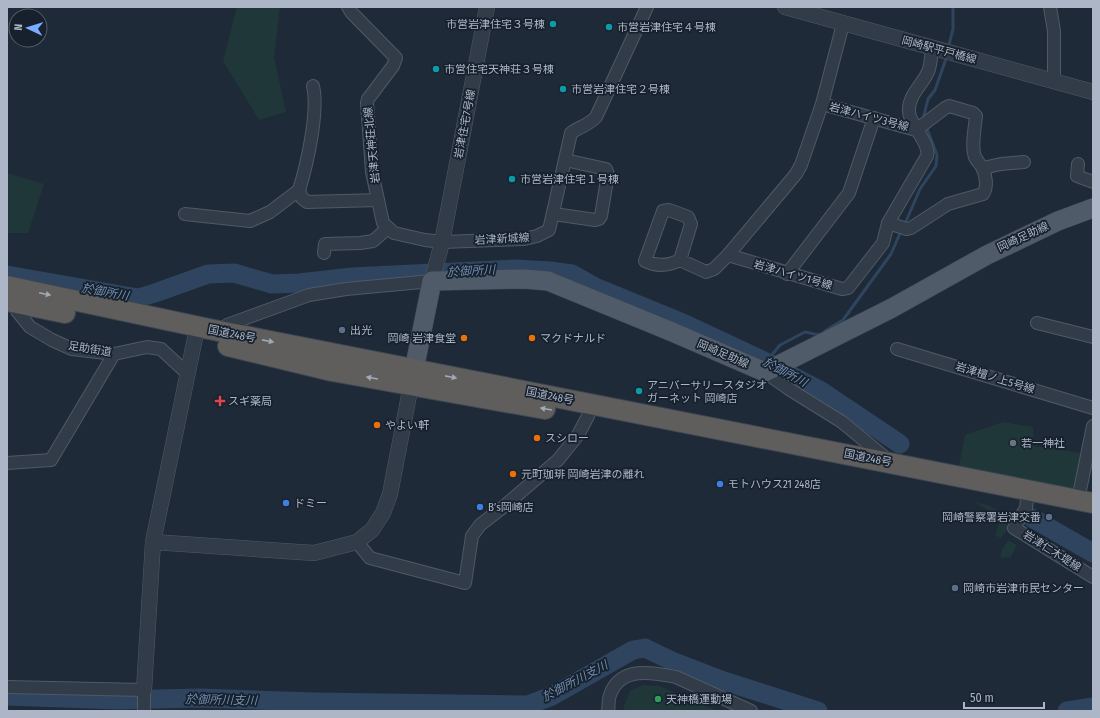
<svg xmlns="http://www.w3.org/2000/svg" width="1100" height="718" viewBox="0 0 1100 718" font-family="'Fira Sans Condensed','Noto Sans JP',sans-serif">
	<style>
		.green { fill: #203739 }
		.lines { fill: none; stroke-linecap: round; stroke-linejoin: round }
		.stream { stroke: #2e445f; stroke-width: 3 }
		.river { stroke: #2e445f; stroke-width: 19 }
		.minor-casing { stroke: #4f5967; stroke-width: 14 }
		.tertiary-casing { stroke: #4f5967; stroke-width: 16 }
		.primary-casing { stroke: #3b4552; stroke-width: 20 }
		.trunk-casing { stroke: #3c4653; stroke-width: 22 }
		.minor { stroke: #323c49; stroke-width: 12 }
		.tertiary { stroke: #323c49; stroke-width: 15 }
		.primary { stroke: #4f5b69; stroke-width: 19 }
		.trunk { stroke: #5f5e5c; stroke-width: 20 }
		.oneway { fill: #a0a9b6 }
		.culture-dot { fill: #0f9aa8; stroke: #17212d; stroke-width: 1.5 }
		.service-dot { fill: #5c6f8a; stroke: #17212d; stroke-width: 1.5 }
		.food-dot { fill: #e8710a; stroke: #17212d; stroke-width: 1.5 }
		.health-dot { fill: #e0444e; stroke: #17212d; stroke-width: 1.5 }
		.worship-dot { fill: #6b7280; stroke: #17212d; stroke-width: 1.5 }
		.shop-dot { fill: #3f7fe0; stroke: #17212d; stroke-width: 1.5 }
		.leisure-dot { fill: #2e9e5b; stroke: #17212d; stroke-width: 1.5 }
		.labels { text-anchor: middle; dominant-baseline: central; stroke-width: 3.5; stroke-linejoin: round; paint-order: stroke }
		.poi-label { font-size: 11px; fill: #acb6c6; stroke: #17212d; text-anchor: start }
		.street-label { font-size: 11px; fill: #acb6c6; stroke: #17212d }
		.water-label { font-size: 12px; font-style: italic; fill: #718eb1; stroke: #17212d }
	</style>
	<rect width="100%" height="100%" fill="#1e2a38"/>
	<g class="green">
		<path d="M237 7H280L274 57 286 112 259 120 223 61Z"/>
		<path d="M7 173 44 184 28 233H7Z"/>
		<path d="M1003 422 1033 427V446L1082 453 1074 491 958 471 965 435Z"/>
		<path d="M974 502 990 506 1008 516 1007 530 1001 538 995 535 997 531 1001 517Z"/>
		<path d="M1008 540 1017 545 1011 557 1004 558 1000 557 1002 550Z"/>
		<path d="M643 685 659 686 717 711H624V706L630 691Z"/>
	</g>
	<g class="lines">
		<g class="stream">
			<path d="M948 49 953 29V7"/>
			<path d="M923 119 928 99 935 90 947 56"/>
			<path d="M904 226 920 189 936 166 937 155 926 126"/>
			<path d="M825 331 843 320 891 254 901 231"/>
			<path d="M766 362 780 345 805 332 819 335 820 334"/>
		</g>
		<g class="river">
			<path d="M7 275 138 298 155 293 208 274 234 273 272 284 299 283 352 277 515 269 550 271 572 274 595 287 683 323 766 362 821 391 900 444"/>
			<path d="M1032 518 1093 553"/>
			<path d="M7 696 118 700 199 698 315 702 528 705 552 696 633 650 645 648 672 661 724 681 818 711"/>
			<path d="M1067 711 1093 707"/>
		</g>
		<defs>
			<g id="minor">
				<path d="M348 7 351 12 396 58 393 66 368 99 367 103 372 172 383 223 394 233 425 240 442 242 524 239 537 236 549 230 571 133C579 127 589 125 596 117L647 7"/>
				<path d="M1050 7 1054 31V80"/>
				<path d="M843 24 822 104 801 165 796 174 728 255 842 289 848 288 883 243 888 223 927 156C931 143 909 125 909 111 908 96 922 85 928 72 931 65 931 56 932 48"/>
				<path d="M822 104 916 130"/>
				<path d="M1078 164 1077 176 1093 182"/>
				<path d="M983 168 1001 164 1024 162"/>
				<path d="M299 190C307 165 319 111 313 86"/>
				<path d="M185 214 250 221 270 212 299 190 302 198 307 202 378 200"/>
				<path d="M554 214 595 220 599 219 601 216 608 174 606 169 565 160"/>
				<path d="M888 223 907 229 911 228 948 204 983 194C988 187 986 175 982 167 980 164 977 161 975 157 971 147 975 127 976 116L973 113 949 106 945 108 916 130"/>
				<path d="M324 253 325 244 360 243 373 241 388 228"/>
				<path d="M680 260 691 224 688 217 669 210 663 211 645 261C657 267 668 266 680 260L706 272 714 269 732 251"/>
				<path d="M787 274 849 193 874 118"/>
				<path d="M17 311 30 327 52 340 72 349 114 354 147 347 161 349 188 374"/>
				<path d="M1037 323 1093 337"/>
				<path d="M227 325 309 295 346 289 432 281"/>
				<path d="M897 349 1093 408"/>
				<path d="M765 372 789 389 842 422 888 460"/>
				<path d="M7 463 51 460 114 354"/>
				<path d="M1028 491 1026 508 1014 528 1093 577"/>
				<path d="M1078 500 1093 426"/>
				<path d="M357 542 370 558 465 583 472 536 480 525 502 508 558 460 578 435 588 416"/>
				<path d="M7 687 144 690V711"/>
				<path d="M608 711C609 706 608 700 610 695 620 666 652 672 676 677L751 711"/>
			</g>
			<g id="tertiary">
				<path d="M785 7 1093 92"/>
				<path d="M432 281 442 242 487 7"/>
				<path d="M153 542 314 553 357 542 372 530 383 513 390 494 411 385"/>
				<path d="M144 690 153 542 195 338"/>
			</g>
			<path id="primary" d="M411 385 432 281 524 279 548 281 670 331 765 372 892 308 987 255 1058 221 1093 208"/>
			<g id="trunk">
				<path d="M7 286 209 329 1093 503"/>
				<path d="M7 301 65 313"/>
				<path d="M228 346 332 371 545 409"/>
			</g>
		</defs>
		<use href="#minor" class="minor-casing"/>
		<use href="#tertiary" class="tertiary-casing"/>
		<use href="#primary" class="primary-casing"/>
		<use href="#trunk" class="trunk-casing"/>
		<use href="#minor" class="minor"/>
		<use href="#tertiary" class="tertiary"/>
		<use href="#primary" class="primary"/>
		<use href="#trunk" class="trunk"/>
	</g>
	<defs><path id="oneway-solid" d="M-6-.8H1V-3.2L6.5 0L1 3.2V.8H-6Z"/></defs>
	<g class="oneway">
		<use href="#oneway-solid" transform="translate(45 294) rotate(12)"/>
		<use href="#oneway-solid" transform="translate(268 341) rotate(11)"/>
		<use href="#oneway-solid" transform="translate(451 377) rotate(11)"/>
		<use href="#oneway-solid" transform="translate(372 378) rotate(-170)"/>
		<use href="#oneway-solid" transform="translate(546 409) rotate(-170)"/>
	</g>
	<g class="culture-dot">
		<circle cx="553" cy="24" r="4"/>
		<circle cx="609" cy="27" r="4"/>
		<circle cx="436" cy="69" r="4"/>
		<circle cx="563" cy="89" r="4"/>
		<circle cx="512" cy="179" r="4"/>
		<circle cx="639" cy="391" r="4"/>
	</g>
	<g class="service-dot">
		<circle cx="342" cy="330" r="4"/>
		<circle cx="1049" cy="517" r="4"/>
		<circle cx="955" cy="588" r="4"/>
	</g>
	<g class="food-dot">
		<circle cx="464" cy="338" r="4"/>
		<circle cx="532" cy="338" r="4"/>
		<circle cx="377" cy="425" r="4"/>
		<circle cx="537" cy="438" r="4"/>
		<circle cx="513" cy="474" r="4"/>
	</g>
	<path class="health-dot" d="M218 395h4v4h4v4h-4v4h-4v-4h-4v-4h4z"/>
	<circle class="worship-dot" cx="1013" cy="443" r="4"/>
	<g class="shop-dot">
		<circle cx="720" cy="484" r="4"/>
		<circle cx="286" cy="503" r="4"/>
		<circle cx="480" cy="507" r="4"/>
	</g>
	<circle class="leisure-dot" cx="658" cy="699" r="4"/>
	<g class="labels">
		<g class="poi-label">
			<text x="545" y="24" text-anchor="end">市営岩津住宅３号棟</text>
			<text x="617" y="27">市営岩津住宅４号棟</text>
			<text x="444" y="69">市営住宅天神荘３号棟</text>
			<text x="571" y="89">市営岩津住宅２号棟</text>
			<text x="520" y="179">市営岩津住宅１号棟</text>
			<text x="350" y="330">出光</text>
			<text x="456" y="338" text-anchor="end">岡崎 岩津食堂</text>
			<text x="540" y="338">マクドナルド</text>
			<text x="647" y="385">アニバーサリースタジオ<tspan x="647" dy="13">ガーネット 岡崎店</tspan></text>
			<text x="228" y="401">スギ薬局</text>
			<text x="385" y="425">やよい軒</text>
			<text x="545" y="438">スシロー</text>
			<text x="1021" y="443">若一神社</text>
			<text x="521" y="474">元町珈琲 岡崎岩津の離れ</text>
			<text x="728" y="484">モトハウス21 248店</text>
			<text x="294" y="503">ドミー</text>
			<text x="488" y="507">B’s岡崎店</text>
			<text x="1041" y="517" text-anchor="end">岡崎警察署岩津交番</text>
			<text x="963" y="588">岡崎市岩津市民センター</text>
			<text x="666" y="699">天神橋運動場</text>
		</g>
		<g class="street-label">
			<text transform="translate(939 50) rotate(15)">岡崎駅平戸橋線</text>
			<text transform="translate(869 117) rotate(15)">岩津ハイツ3号線</text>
			<text transform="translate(465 124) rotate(-79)">岩津住宅7号線</text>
			<text transform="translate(372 145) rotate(-96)">岩津天神荘北線</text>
			<text transform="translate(1023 237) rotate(-25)">岡崎足助線</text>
			<text transform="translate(502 239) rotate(-3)">岩津新城線</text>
			<text transform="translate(793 275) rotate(16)">岩津ハイツ1号線</text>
			<text transform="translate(232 334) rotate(11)">国道248号</text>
			<text transform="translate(90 349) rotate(9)">足助街道</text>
			<text transform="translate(723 354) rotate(23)">岡崎足助線</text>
			<text transform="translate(995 378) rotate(17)">岩津檀ノ上5号線</text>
			<text transform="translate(550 396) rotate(11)">国道248号</text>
			<text transform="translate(868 458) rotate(11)">国道248号</text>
			<text transform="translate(1052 551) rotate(32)">岩津仁木堤線</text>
		</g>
		<g class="water-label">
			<text transform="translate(471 271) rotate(-3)">於御所川</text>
			<text transform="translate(105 292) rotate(10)">於御所川</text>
			<text transform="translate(785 372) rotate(28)">於御所川</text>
			<text transform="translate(575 681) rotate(-28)">於御所川支川</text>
			<text transform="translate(221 700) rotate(1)">於御所川支川</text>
		</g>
	</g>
	<rect width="1100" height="718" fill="none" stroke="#acb6c6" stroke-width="16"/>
	<g transform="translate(28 28) rotate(274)"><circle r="19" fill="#17212d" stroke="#535d6a"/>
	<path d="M0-3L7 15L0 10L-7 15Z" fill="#77aeff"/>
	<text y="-6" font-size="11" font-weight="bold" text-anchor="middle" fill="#acb6c6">N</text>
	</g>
	<path d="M964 702v6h80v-6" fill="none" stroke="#acb6c6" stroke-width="2"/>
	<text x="970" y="702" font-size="12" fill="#acb6c6" stroke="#17212d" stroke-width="3" paint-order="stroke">50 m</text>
</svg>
